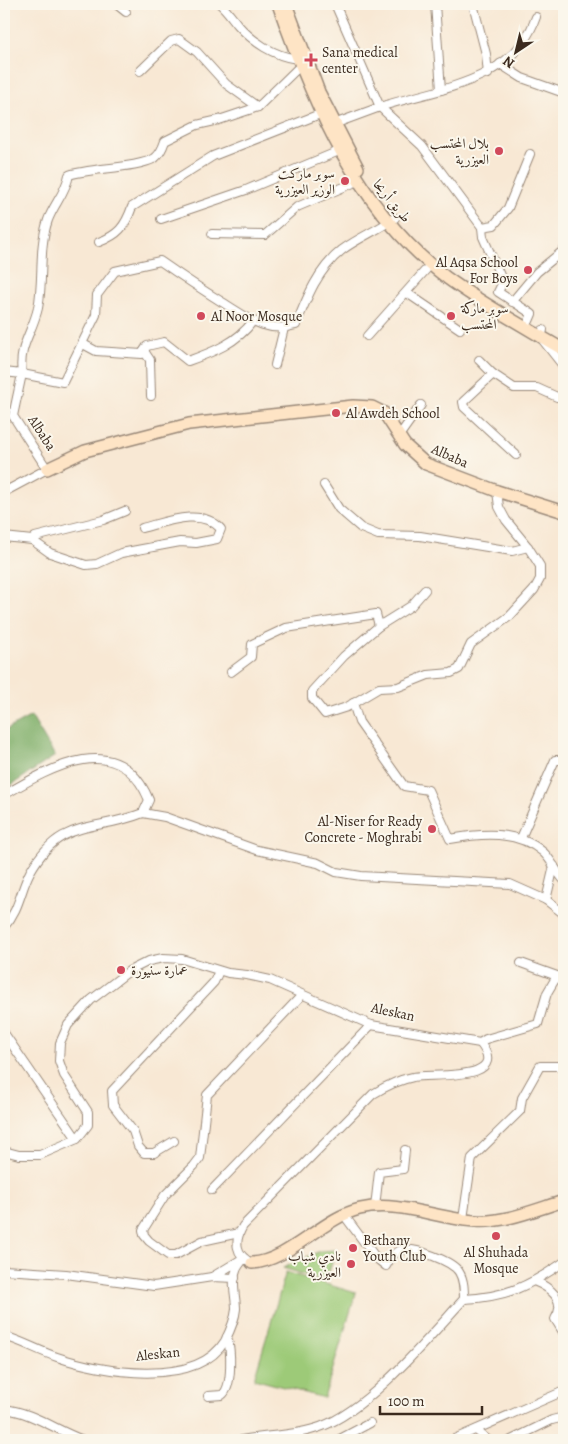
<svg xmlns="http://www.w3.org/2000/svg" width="568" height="1444" viewBox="0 0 568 1444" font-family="Alegreya,Amiri,serif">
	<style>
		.green { fill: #9dca78; stroke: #6c7a4b }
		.forest { fill: #7eae68; stroke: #5c6c43 }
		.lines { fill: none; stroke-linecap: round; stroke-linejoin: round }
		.street-casing { stroke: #9a8979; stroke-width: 10 }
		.secondary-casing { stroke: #9a8979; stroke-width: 14 }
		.street { stroke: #fff; stroke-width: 8 }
		.secondary { stroke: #fee4c5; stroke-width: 11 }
		.poi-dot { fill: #d1495b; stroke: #fbf7ec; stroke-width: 2 }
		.labels { text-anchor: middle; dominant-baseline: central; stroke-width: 4; stroke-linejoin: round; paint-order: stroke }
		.poi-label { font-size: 14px; fill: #3b2a1e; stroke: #fbf7ec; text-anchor: start }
		.street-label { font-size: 14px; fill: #3b2a1e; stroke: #fbf7ec }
	</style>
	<rect width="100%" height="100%" fill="#fbf7ec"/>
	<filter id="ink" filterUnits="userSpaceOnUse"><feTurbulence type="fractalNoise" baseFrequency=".02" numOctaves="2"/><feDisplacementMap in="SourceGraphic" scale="10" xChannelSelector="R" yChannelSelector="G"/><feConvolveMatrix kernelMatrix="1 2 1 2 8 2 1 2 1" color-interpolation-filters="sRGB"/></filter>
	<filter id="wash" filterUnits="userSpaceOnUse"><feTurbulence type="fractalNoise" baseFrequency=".0096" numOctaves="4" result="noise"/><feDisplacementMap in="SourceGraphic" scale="20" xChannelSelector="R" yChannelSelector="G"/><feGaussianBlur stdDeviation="1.12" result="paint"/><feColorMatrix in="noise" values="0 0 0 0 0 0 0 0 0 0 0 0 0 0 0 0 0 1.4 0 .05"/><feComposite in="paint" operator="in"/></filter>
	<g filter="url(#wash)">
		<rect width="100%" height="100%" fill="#f8e8d4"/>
		<g class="green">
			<path d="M336 1250 326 1281 283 1268 320 1251Z"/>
			<path d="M286 1272 356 1293 324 1398 254 1379Z"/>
		</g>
		<path class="forest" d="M31 716 55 756 4 790V731Z"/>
	</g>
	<g filter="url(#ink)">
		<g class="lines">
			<defs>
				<g id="street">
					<path d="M116 4 126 12"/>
					<path d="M220 4C227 10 232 18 238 25 253 42 274 56 297 59"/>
					<path d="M335 4 380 107C437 88 513 84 536 17"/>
					<path d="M435 4 441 90"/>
					<path d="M473 4 486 54 488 74"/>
					<path d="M500 64 522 78 564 93"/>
					<path d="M140 71 171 41 179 39 197 52 226 84 258 107"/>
					<path d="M334 124 380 107 422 146 482 227 483 237 503 282 498 292 532 314 529 321"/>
					<path d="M161 219 246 190 339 151"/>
					<path d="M482 227 494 225 508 208 530 154"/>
					<path d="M212 234 265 235 297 207 358 181"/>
					<path d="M99 242C118 235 125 227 132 207L213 156 320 114"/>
					<path d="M407 293 460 329"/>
					<path d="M512 302 537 272 564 250"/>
					<path d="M543 330 541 338 564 367"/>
					<path d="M367 336 431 264"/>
					<path d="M83 344 96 351 142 354 147 346 164 342 188 361C213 352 237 343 253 321"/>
					<path d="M144 351 150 360 151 396"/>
					<path d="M479 360 493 374"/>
					<path d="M275 365 284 328"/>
					<path d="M4 372 22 374C18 346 32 334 38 308 44 279 38 249 48 220 54 204 66 192 69 175 91 168 138 168 155 158 160 154 163 147 165 141L197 125 219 120 258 107 300 66"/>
					<path d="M399 436 421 405"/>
					<path d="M516 455 464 407 463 402 493 374 514 388H537L557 397 564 396"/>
					<path d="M324 485 339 509 361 528 378 535 420 536 512 551 528 547"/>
					<path d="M4 492 47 469 13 416 22 374 63 382 96 315 97 295 115 271 160 261C180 275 201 289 222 302 247 317 265 334 296 325 307 297 318 269 342 250 358 238 378 230 395 218"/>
					<path d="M4 537 32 540 50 553 86 565 97 564 121 553 180 542 196 543 217 539 221 529C202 507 165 522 142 528"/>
					<path d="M32 540 35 537 103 520 125 511"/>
					<path d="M379 626 411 606 425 590"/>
					<path d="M231 672 251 657 252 644 286 628 376 614 379 626 344 656 312 691V698L325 714 347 707 379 688 398 687 428 675 451 673 459 669 471 644 510 616 534 590 540 579V566L528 547 506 520 499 507 497 491"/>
					<path d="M353 703 359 722 404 786 428 790 450 839C482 833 517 830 543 852 552 860 556 872 564 880"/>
					<path d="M4 795C52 767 119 728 149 800L143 813C92 833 61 817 30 872 20 891 20 909 4 927"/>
					<path d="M143 813 165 817 257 850 318 863 336 872 361 876 510 884 546 900 564 914"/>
					<path d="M521 838 555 760H562L564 763"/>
					<path d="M546 900 554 866"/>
					<path d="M4 1033 77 1139"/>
					<path d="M480 1043 486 1039 538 1024 547 993 557 976 521 963"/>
					<path d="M174 1141 154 1153H144L138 1146 133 1131 113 1105 112 1091 214 982 219 971"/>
					<path d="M4 1151 19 1155H40L77 1139 88 1125V1112L64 1075 59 1061 60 1043 68 1025 91 1000 129 971 149 961 163 958 182 959 228 973 247 975 270 980 371 1025 480 1043C512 1083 429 1073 413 1077 398 1080 386 1086 373 1094L243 1226C234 1241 235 1255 252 1263"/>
					<path d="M212 1190 371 1025"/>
					<path d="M375 1207 379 1172 403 1169 405 1150"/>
					<path d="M463 1219 472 1158 520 1111 522 1098 540 1066H564"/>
					<path d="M239 1233 202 1241 176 1255H168L149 1241 144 1235 143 1230 165 1195 194 1166 200 1158 207 1095 302 995"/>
					<path d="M4 1270 66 1274 154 1286 212 1277 235 1278"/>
					<path d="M212 1277 242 1259"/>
					<path d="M534 1281C549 1287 568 1300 555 1319L563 1332"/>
					<path d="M464 1299C507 1297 529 1286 564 1262"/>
					<path d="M4 1336C22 1341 39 1351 57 1357 101 1372 196 1389 225 1341 230 1331 235 1320 236 1309 236 1296 231 1283 236 1271 237 1266 242 1262 244 1258"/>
					<path d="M208 1396 222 1395C233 1387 231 1348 227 1337"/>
					<path d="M4 1409C32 1412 56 1430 83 1440"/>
					<path d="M476 1430 488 1440"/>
					<path d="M242 1440C268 1435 296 1436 320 1427 369 1410 429 1337 464 1299 464 1290 464 1280 459 1272 452 1261 415 1247 402 1250 393 1252 390 1259 386 1266L376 1258 344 1215"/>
					<path d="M338 1440 370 1423"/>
					<path d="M452 1440 564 1391"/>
					<path d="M511 1440 552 1420 564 1417"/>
				</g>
				<g id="secondary">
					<path d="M278 4C314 107 357 209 447 278 484 305 525 327 564 350"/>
					<path d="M286 4 319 92 358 168"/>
					<path d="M47 469 85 451 189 424 353 406 372 407 384 413 405 445 426 464 497 491 564 512"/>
					<path d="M252 1263C287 1262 324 1217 360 1209 399 1200 437 1219 476 1221 505 1223 537 1209 564 1201"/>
				</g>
			</defs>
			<use href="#street" class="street-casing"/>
			<use href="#secondary" class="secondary-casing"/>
			<use href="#street" class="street"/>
			<use href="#secondary" class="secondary"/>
		</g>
	</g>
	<g class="poi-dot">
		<path d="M308.5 52.5h5v5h5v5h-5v5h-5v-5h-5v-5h5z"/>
		<circle cx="499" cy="151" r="5"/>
		<circle cx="345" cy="181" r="5"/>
		<circle cx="528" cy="270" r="5"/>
		<circle cx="201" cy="316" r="5"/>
		<circle cx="451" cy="316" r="5"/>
		<circle cx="336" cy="413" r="5"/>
		<circle cx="432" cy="829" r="5"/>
		<circle cx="121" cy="970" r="5"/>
		<circle cx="496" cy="1236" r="5"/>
		<circle cx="353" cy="1248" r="5"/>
		<circle cx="351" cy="1264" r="5"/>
	</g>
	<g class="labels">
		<g class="poi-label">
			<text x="322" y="52">Sana medical<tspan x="322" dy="16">center</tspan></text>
			<text x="489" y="143" text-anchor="end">بلال المحتسب<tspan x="489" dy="16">العيزرية</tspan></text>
			<text x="335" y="173" text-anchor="end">سوبر ماركت<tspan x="335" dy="16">الوزير العيزرية</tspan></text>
			<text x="518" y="262" text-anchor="end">Al Aqsa School<tspan x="518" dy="16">For Boys</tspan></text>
			<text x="461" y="308">سوبر ماركة<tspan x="461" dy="16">المحتسب</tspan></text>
			<text x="211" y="316">Al Noor Mosque</text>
			<text x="346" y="413">Al Awdeh School</text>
			<text x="422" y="821" text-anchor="end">Al-Niser for Ready<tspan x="422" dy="16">Concrete - Moghrabi</tspan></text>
			<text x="131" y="970">عمارة سنيورة</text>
			<text x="363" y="1240">Bethany<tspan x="363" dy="16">Youth Club</tspan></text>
			<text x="496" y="1252" text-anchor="middle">Al Shuhada<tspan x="496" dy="16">Mosque</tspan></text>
			<text x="341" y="1256" text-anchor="end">نادي شباب<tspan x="341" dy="16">العيزرية</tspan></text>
		</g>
		<g class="street-label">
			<text transform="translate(392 201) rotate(51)">طريق أريحا</text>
			<text transform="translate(42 433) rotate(57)">Albaba</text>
			<text transform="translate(450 456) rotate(24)">Albaba</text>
			<text transform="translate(393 1012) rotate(12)">Aleskan</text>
			<text transform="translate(158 1354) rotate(-6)">Aleskan</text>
		</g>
	</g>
	<rect width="568" height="1444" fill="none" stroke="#fbf7ec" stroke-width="20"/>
	<g transform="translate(516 52) rotate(215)" stroke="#fbf7ec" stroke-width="4" paint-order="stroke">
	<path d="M0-4L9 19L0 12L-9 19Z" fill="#3b2a1e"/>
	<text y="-8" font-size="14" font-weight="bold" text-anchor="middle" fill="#3b2a1e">N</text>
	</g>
	<path d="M380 1406v8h102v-8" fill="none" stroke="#3b2a1e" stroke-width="2.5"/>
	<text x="388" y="1406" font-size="15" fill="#3b2a1e" stroke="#fbf7ec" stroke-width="4" paint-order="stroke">100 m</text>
</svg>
